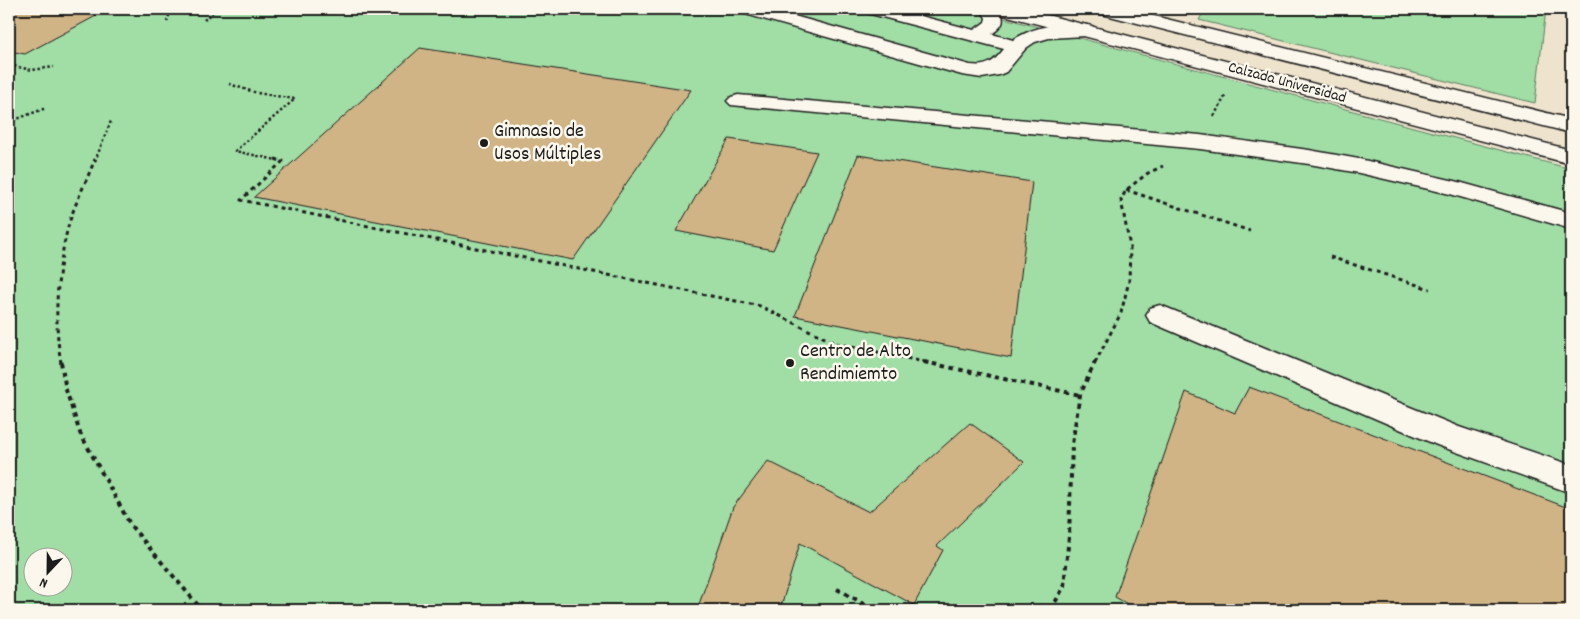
<svg xmlns="http://www.w3.org/2000/svg" width="1580" height="619" viewBox="0 0 1580 619" font-family="Dekko,sans-serif">
	<style>
		.built { fill: #eee3cd }
		.green { fill: #a0dea6; stroke: #5e7d61; fill-rule: evenodd }
		.building { fill: #d0b485; stroke: #1c1c1c }
		.lines { fill: none; stroke-linecap: round; stroke-linejoin: round }
		.minor-casing { stroke: #1c1c1c; stroke-width: 3 }
		.major-casing { stroke: #1c1c1c; stroke-width: 3 }
		.path-far2 { stroke: #1c1c1c; stroke-width: 2.5; stroke-dasharray: 2.5 2.5; stroke-linecap: butt }
		.path-far1 { stroke: #1c1c1c; stroke-width: 3; stroke-dasharray: 4 4; stroke-linecap: butt }
		.path { stroke: #1c1c1c; stroke-width: 4; stroke-dasharray: 4.5 4.5; stroke-linecap: butt }
		.minor { fill: #fbf7ec; fill-rule: evenodd }
		.major { fill: #fbf7ec; fill-rule: evenodd }
		.poi-dot { fill: #1c1c1c; stroke: #fbf7ec; stroke-width: 2 }
		.labels { text-anchor: middle; dominant-baseline: central; stroke-width: 5; stroke-linejoin: round; paint-order: stroke }
		.far-street-label { font-size: 16px; fill: #1c1c1c; stroke: #fbf7ec }
		.poi-label { font-size: 20px; fill: #1c1c1c; stroke: #fbf7ec; text-anchor: start }
	</style>
	<rect width="100%" height="100%" fill="#fbf7ec"/>
	<filter id="ink" filterUnits="userSpaceOnUse"><feTurbulence type="fractalNoise" baseFrequency=".02" numOctaves="2"/><feDisplacementMap in="SourceGraphic" scale="10" xChannelSelector="R" yChannelSelector="G"/><feConvolveMatrix kernelMatrix="1 2 1 2 8 2 1 2 1" color-interpolation-filters="sRGB"/></filter>
	<g filter="url(#ink)">
		<path class="built" d="M970 9H1571V169L1044 28Z"/>
		<g class="green">
			<path d="M9 9H970L1571 169V610H9ZM32 556H62V586H32Z"/>
			<path d="M1205 9H1546L1535 103 1199 20Z"/>
		</g>
		<g class="building">
			<path d="M9 9H109L25 54 9 51Z"/>
			<path d="M420 48 691 90 573 260 254 197Z"/>
			<path d="M729 139 817 152 773 250 676 231Z"/>
			<path d="M858 155 1032 182 1011 358 795 316Z"/>
			<path d="M1249 387 1571 509V610H1138L1115 597 1186 392 1235 413Z"/>
			<path d="M970 423 1024 462 937 546 943 550 914 605 800 543 780 610H697L733 507 768 461 869 512Z"/>
		</g>
		<g class="lines">
			<defs>
				<g id="minor">
					<path d="M740 9H769L970 65C987 67 993 63 1004 49L867 13 865 9H894L974 30 985 22 986 18 981 9H999C1006 21 1003 26 992 34L1013 40C1033 26 1067 20 1092 26L1095 30 1092 34 1085 36 1049 38 1035 42 1026 48 1006 72 999 75 982 78 962 75 742 13Z"/>
					<path d="M738 95 1200 135 1309 150 1359 159 1455 181 1571 213V229L1450 194 1359 173 1309 164 1200 149 731 105 727 101 731 97Z"/>
					<path d="M1160 305 1459 427 1571 465V493L1437 445 1150 322 1146 315 1150 308Z"/>
				</g>
				<g id="major">
					<path d="M994 9H1024L1571 150V164L996 13Z"/>
					<path d="M1096 9H1126L1571 119V133L1098 13Z"/>
				</g>
			</defs>
			<use href="#minor" class="minor-casing"/>
			<use href="#major" class="major-casing"/>
			<g class="path-far2">
				<path d="M204 20 216 9"/>
				<path d="M167 22 171 9"/>
				<path d="M9 65 32 70 54 67"/>
				<path d="M229 84 257 93 295 99 235 151 281 161"/>
				<path d="M1214 116 1226 95"/>
				<path d="M9 122 46 108"/>
				<path d="M95 161 111 121"/>
			</g>
			<g class="path-far1">
				<path d="M275 159 283 161 241 200 760 306 835 343 929 363"/>
				<path d="M1126 190 1250 231"/>
				<path d="M1330 257 1430 289"/>
				<path d="M61 363C53 316 57 269 69 223 76 201 87 180 95 159"/>
				<path d="M1095 363 1121 313 1129 281 1130 247 1121 200 1126 190 1148 173 1163 166"/>
			</g>
			<g class="path">
				<path d="M61 362 66 390 80 433 131 526 202 610"/>
				<path d="M924 362 1080 395"/>
				<path d="M837 589 876 610"/>
				<path d="M1051 610 1064 586 1069 536 1072 444 1080 395 1095 362"/>
			</g>
			<use href="#minor" class="minor"/>
			<use href="#major" class="major"/>
		</g>
	</g>
	<g class="poi-dot">
		<circle cx="484" cy="143" r="5"/>
		<circle cx="790" cy="363" r="5"/>
	</g>
	<g class="labels">
		<g class="far-street-label">
			<text transform="translate(1287 83) rotate(15)">Calzada Universidad</text>
		</g>
		<g class="poi-label">
			<text x="494" y="132">Gimnasio de<tspan x="494" dy="23">Usos Múltiples</tspan></text>
			<text x="800" y="352">Centro de Alto<tspan x="800" dy="23">Rendimiemto</tspan></text>
		</g>
	</g>
	<rect width="1580" height="619" fill="none" stroke="#fbf7ec" stroke-width="30"/>
	<rect x="15" y="15" width="1550" height="589" fill="none" stroke="#1c1c1c" stroke-width="2" filter="url(#ink)"/>
	<g transform="translate(48 572) rotate(202)"><circle r="24" fill="#fbf7ec" stroke="#a29f99"/>
	<path d="M0-4L9 19L0 12L-9 19Z" fill="#1c1c1c"/>
	<text y="-8" font-size="14" font-weight="bold" text-anchor="middle" fill="#1c1c1c">N</text>
	</g>
</svg>
